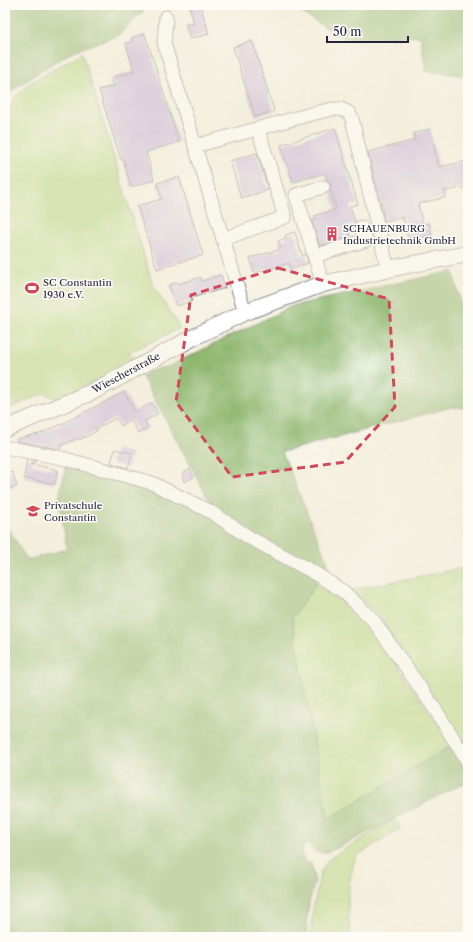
<svg xmlns="http://www.w3.org/2000/svg" width="473" height="942" viewBox="0 0 473 942" font-family="'Libre Caslon Text',serif">
	<style>
		.green { fill: #b4d67f; stroke: #6b7c5d }
		.forest { fill: #8fb76e; stroke: #586c54 }
		.building { fill: #c1addb }
		.lines { fill: none; stroke-linecap: round; stroke-linejoin: round }
		.minor-casing { stroke: #8b888c; stroke-width: 15 }
		.major-casing { stroke: #8b888c; stroke-width: 18 }
		.minor { stroke: #fff; stroke-width: 13 }
		.major { stroke: #fff; stroke-width: 16 }
		.marked { fill: none; stroke: #d1495b; stroke-width: 3; stroke-dasharray: 8 5; stroke-linejoin: round }
		.labels { text-anchor: middle; dominant-baseline: central; stroke-width: 3; stroke-linejoin: round; paint-order: stroke }
		.poi-label { font-size: 10px; fill: #22223b; stroke: #fdfcf7; text-anchor: start }
		.street-label { font-size: 10px; fill: #22223b; stroke: #fdfcf7 }
	</style>
	<rect width="100%" height="100%" fill="#fdfcf7"/>
	<filter id="ink" filterUnits="userSpaceOnUse"><feTurbulence type="fractalNoise" baseFrequency=".025" numOctaves="2"/><feDisplacementMap in="SourceGraphic" scale="8" xChannelSelector="R" yChannelSelector="G"/><feConvolveMatrix kernelMatrix="1 2 1 2 8 2 1 2 1" color-interpolation-filters="sRGB"/></filter>
	<filter id="wash" filterUnits="userSpaceOnUse"><feTurbulence type="fractalNoise" baseFrequency=".012" numOctaves="4" result="noise"/><feDisplacementMap in="SourceGraphic" scale="16" xChannelSelector="R" yChannelSelector="G"/><feGaussianBlur stdDeviation="0.9" result="paint"/><feColorMatrix in="noise" values="0 0 0 0 0 0 0 0 0 0 0 0 0 0 0 0 0 1.4 0 .05"/><feComposite in="paint" operator="in"/></filter>
	<g filter="url(#wash)">
		<rect width="100%" height="100%" fill="#f4efdd"/>
		<g class="green">
			<path d="M82 53 153 285 180 328 128 353 138 360 85 386 57 399 45 393 5 410V133L10 108 14 99 27 85Z"/>
			<path d="M468 567V738L460 742 380 618 350 590Z"/>
			<path d="M316 584 364 619 453 745 328 819 292 618Z"/>
			<path d="M396 818 400 829 356 856C346 887 347 906 351 937H311L313 909 321 871 330 858Z"/>
		</g>
		<g class="forest">
			<path d="M5 5H149L119 35 76 50 53 63 14 89 8 96 5 103Z"/>
			<path d="M307 5H468V76L426 71 420 36 345 39 302 13V6Z"/>
			<path d="M453 271 468 337V408L452 407 282 452 329 566 292 618 328 819 452 745 468 738V781L335 849C330 851 320 855 315 851 312 849 311 845 308 843L303 846V848L301 854 305 862 311 863 315 881 310 899 307 916V937H5V523L27 560 67 549 59 499 66 464 151 486 216 513 142 376 156 369 167 367 292 306Z"/>
		</g>
		<g id="blocks">
			<g class="building">
				<path d="M189 5H200L209 34 190 39 186 25 194 23Z"/>
				<path d="M145 34 179 142 146 152 154 180 131 187 123 159 121 160 99 90 114 86 111 78 134 71 126 43 132 42 131 38Z"/>
				<path d="M252 41 274 111 255 117 233 47Z"/>
				<path d="M335 128 358 204 350 206 355 222 353 225 347 227 350 236 320 246 312 221 316 220 314 216 336 209 330 190 331 184 327 180 325 173 293 182 281 145Z"/>
				<path d="M430 129 439 167 468 161V173H466L468 187 444 191 446 197 418 204 423 225 429 223 432 235 409 241 403 217 385 221 368 152 415 140 414 133Z"/>
				<path d="M257 153 268 190 241 198 230 161Z"/>
				<path d="M179 177 203 255 157 269 137 206 162 199 157 183Z"/>
				<path d="M295 232 302 256 306 254 308 263 291 269 289 263 254 273 250 258 281 249 278 241 286 238 285 235Z"/>
				<path d="M221 275 225 288 191 298 192 301 176 306 169 285 178 282 179 284 201 277 202 281Z"/>
				<path d="M124 392 135 412 152 403 158 414 145 421 148 428 138 433 131 420 121 426 116 418 96 429 97 431 79 440 78 438 60 446 61 448 59 449 17 441V439L37 434V435L60 425Z"/>
				<path d="M115 449 132 453 128 468 111 463Z"/>
				<path d="M27 459 36 461 30 464 58 470 55 484 24 478Z"/>
				<path d="M190 469 194 477 184 482 182 474Z"/>
				<path d="M12 472 17 486 5 490V475Z"/>
			</g>
		</g>
	</g>
	<g filter="url(#ink)">
		<use href="#blocks" fill-opacity="0" stroke="#8b888c" stroke-width="1"/>
		<g class="lines">
			<defs>
				<g id="minor">
					<path d="M166 17 164 43 245 312"/>
					<path d="M195 146 311 114 332 109H341L349 113 352 119 388 270"/>
					<path d="M223 239 285 217 258 129"/>
					<path d="M314 256 366 240 361 227"/>
					<path d="M323 284 296 195 323 187"/>
					<path d="M5 447 62 458 152 483 211 512 250 538 313 572 344 592 373 620 433 706 468 762"/>
				</g>
				<path id="major" d="M5 429 94 391 196 336 245 312 323 284 403 266 468 254"/>
			</defs>
			<use href="#minor" class="minor-casing"/>
			<use href="#major" class="major-casing"/>
			<use href="#minor" class="minor"/>
			<use href="#major" class="major"/>
		</g>
	</g>
	<path d="M0 0H473V942H0ZM278 268 389 299 395 407 345 462 232 477 176 402 191 295Z" fill="#f4efdd" fill-opacity=".55" fill-rule="evenodd"/>
	<path class="marked" d="M278 268 389 299 395 407 345 462 232 477 176 402 191 295Z"/>
	<defs>
		<symbol id="building-bare" viewBox="-9 -9 18 18"><path d="M-4-6H4V6H1V3H-1V6H-4ZM-2.5-4.3h1.7v1.8h-1.7ZM.8-4.3h1.7v1.8H.8ZM-2.5-1h1.7V.8h-1.7ZM.8-1h1.7V.8H.8Z" fill="#d1495b" stroke="#fdfcf7" stroke-width="2.5" paint-order="stroke"/></symbol>
		<symbol id="stadium-bare" viewBox="-9 -9 18 18"><path d="M0-5a6.5 5 0 1 0 0 10a6.5 5 0 1 0 0-10ZM-3.5-1.8h7v3.6h-7Z" fill="#d1495b" stroke="#fdfcf7" stroke-width="2.5" paint-order="stroke"/></symbol>
		<symbol id="school-bare" viewBox="-9 -9 18 18"><path d="M0-5L7-2L0 1L-7-2ZM-4 1L0 2.5L4 1V4Q0 6-4 4Z" fill="#d1495b" stroke="#fdfcf7" stroke-width="2.5" paint-order="stroke"/></symbol>
	</defs>
	<g fill-rule="evenodd">
		<use href="#building-bare" x="322" y="224" width="20" height="20"/>
		<use href="#stadium-bare" x="22" y="278" width="20" height="20"/>
		<use href="#school-bare" x="23" y="501" width="20" height="20"/>
	</g>
	<g class="labels">
		<g class="poi-label">
			<text x="343" y="228">SCHAUENBURG<tspan x="343" dy="12">Industrietechnik GmbH</tspan></text>
			<text x="43" y="282">SC Constantin<tspan x="43" dy="12">1930 e.V.</tspan></text>
			<text x="44" y="505">Privatschule<tspan x="44" dy="12">Constantin</tspan></text>
		</g>
		<g class="street-label">
			<text transform="translate(126 373) rotate(-28)">Wiescherstraße</text>
		</g>
	</g>
	<rect width="473" height="942" fill="none" stroke="#fdfcf7" stroke-width="20"/>
	<path d="M327 36v6h81v-6" fill="none" stroke="#22223b" stroke-width="2"/>
	<text x="333" y="36" font-size="12" fill="#22223b" stroke="#fdfcf7" stroke-width="3" paint-order="stroke">50 m</text>
</svg>
